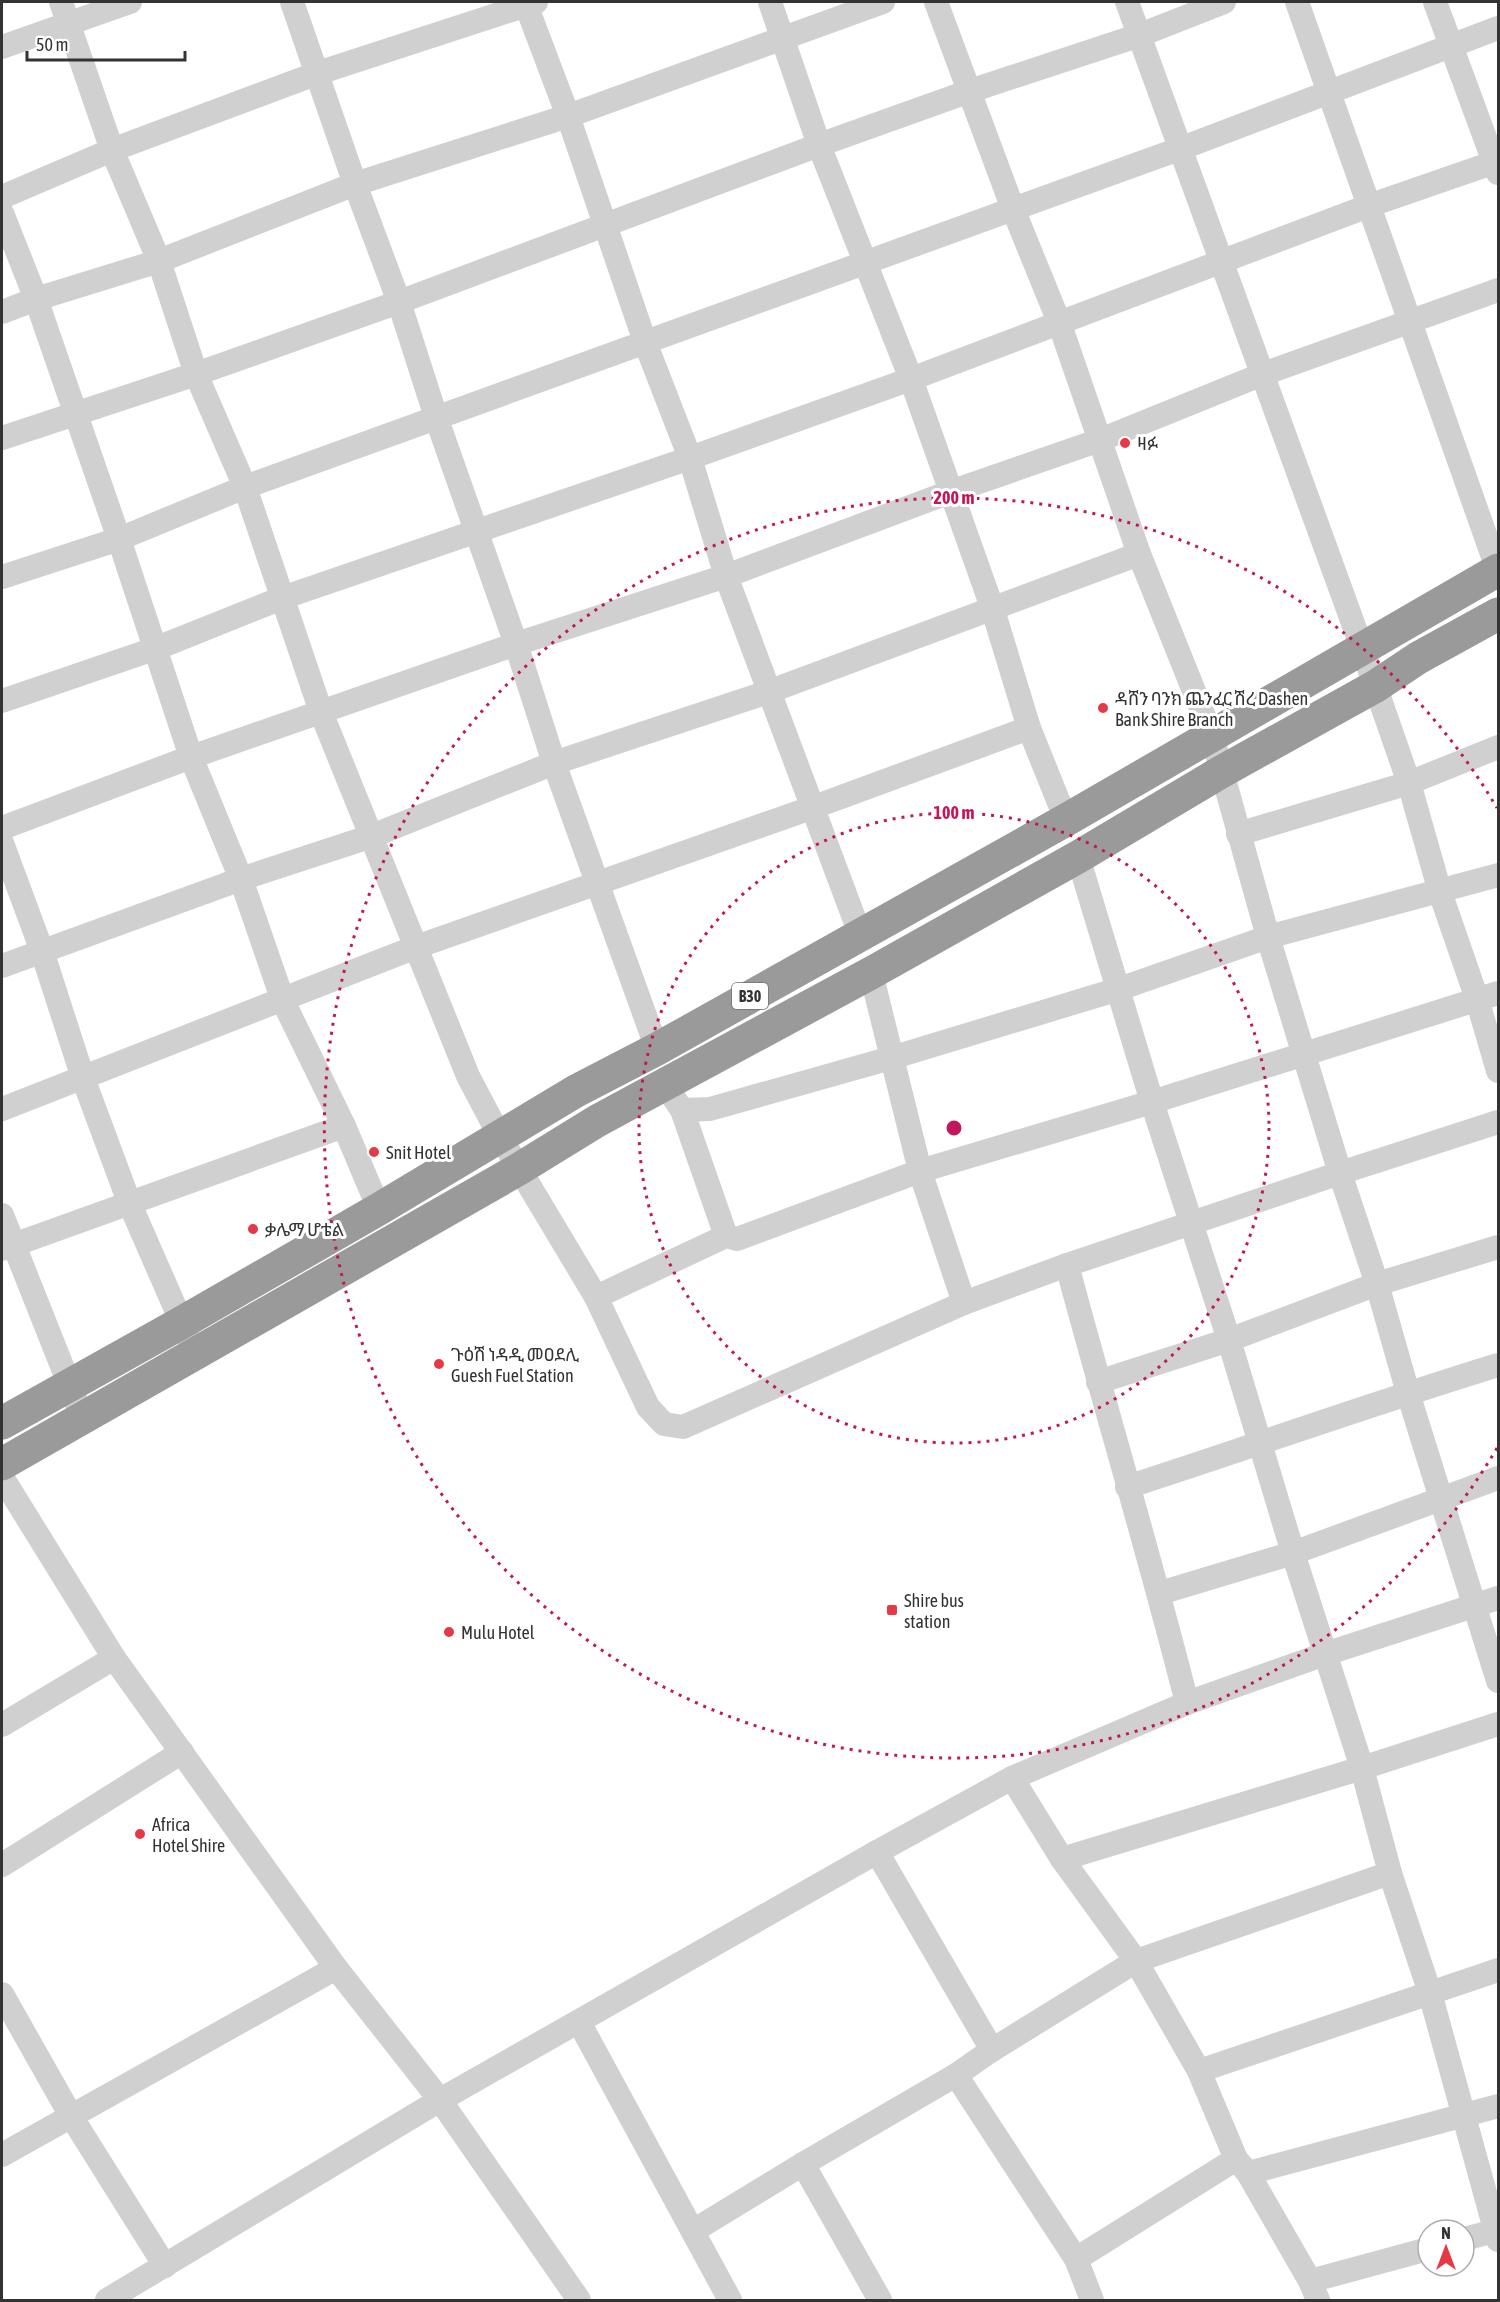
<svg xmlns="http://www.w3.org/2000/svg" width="1500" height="2302" viewBox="0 0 1500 2302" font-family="'Asap Condensed','Noto Sans Ethiopic',sans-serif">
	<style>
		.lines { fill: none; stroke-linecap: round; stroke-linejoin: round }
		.minor { stroke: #d0d0d0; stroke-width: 24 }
		.highway { stroke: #9a9a9a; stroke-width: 33 }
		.ring { fill: none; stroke: #c2185b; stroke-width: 3; stroke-dasharray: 3 6 }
		.poi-dot { fill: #e63946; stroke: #fff; stroke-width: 2 }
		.labels { text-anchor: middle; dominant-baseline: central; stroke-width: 6; stroke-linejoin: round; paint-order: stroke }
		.shield { fill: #fff; stroke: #707070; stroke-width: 1.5 }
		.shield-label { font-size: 16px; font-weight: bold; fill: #333 }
		.poi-label { font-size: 18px; fill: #333; stroke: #fff; text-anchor: start }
		.centre { fill: #c2185b; stroke: #fff; stroke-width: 3 }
		.ring-label { font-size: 18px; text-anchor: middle; font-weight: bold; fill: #c2185b; stroke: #fff; stroke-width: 6; stroke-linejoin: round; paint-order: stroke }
	</style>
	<rect width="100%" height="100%" fill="#fff"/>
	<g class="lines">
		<g class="minor">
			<path d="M61 2 112 150 159 261 196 374 245 487 321 712 468 1076 499 1135 596 1297 648 1407 664 1424 683 1427 964 1303 1067 1265 1340 1173 1498 1122"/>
			<path d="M292 2 355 184 399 302 436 417 516 644 554 763 657 1049"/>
			<path d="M525 2 568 116 645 342 690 458 726 576 860 934"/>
			<path d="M770 2 819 145 911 379 993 610 1029 728 1066 820"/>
			<path d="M936 2 1013 209 1059 322 1139 554 1212 736 1268 937 1340 1173 1377 1284 1408 1393 1498 1681"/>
			<path d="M1127 2 1362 648 1409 783 1440 892 1477 999 1498 1071"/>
			<path d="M1297 2 1498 571"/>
			<path d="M1435 2 1498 173"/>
			<path d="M2 47 130 2"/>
			<path d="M2 197 112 150 318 73 536 2"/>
			<path d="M2 213 36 299 119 539 191 757 241 879 283 1001 344 1126 379 1209"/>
			<path d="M2 312 36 299 159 261 355 184 568 116 883 2"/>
			<path d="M2 438 196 374 399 302 819 145 970 91 1140 35 1224 2"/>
			<path d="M2 577 119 539 245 487 1182 148 1498 28"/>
			<path d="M2 701 157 648 282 598 690 458 911 379 1371 205 1498 161"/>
			<path d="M2 828 191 757 516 644 726 576 950 492 1100 440 1263 374 1498 290"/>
			<path d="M1238 834 1409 783 1498 747"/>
			<path d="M2 843 42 951 83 1078 129 1202 188 1337"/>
			<path d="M1078 857 1152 1102 1229 1340 1293 1553 1362 1768 1390 1873 1430 1993 1498 2240"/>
			<path d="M2 966 241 879 372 836 554 763 768 692 1139 554"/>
			<path d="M871 973 920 1171 964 1303"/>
			<path d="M674 1098 682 1110 726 1236"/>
			<path d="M2 1109 416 947 814 807 1029 728"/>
			<path d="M682 1110 710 1109 891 1058 1119 989 1268 937 1498 875"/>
			<path d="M2 1215 83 1419"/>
			<path d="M2 1249 344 1126"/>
			<path d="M1067 1265C1106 1411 1150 1556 1187 1703"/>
			<path d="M596 1297 726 1236 737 1239 920 1171 1152 1102 1498 993"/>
			<path d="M1098 1382 1229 1340 1377 1284 1498 1247"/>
			<path d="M2 1477 114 1658 336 1968 440 2100 579 2300"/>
			<path d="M1127 1487C1251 1447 1374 1403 1498 1365"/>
			<path d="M1160 1593 1293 1553 1498 1478"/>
			<path d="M2 1725 114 1658"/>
			<path d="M1012 1778 1062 1859 1136 1961 1199 2071 1236 2159 1248 2173 1310 2281 1318 2300"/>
			<path d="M877 1852 992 2050"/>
			<path d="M1062 1859 1362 1768 1498 1724"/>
			<path d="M2 1865 182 1752"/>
			<path d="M2 1994 71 2116 165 2266"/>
			<path d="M579 2022 730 2300"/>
			<path d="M1199 2071 1498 1970"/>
			<path d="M956 2075 1076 2259 1092 2300"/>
			<path d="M2 2155 336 1968"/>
			<path d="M803 2164 880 2300"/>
			<path d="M1248 2173 1498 2106"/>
			<path d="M693 2231 803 2164 956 2075 992 2050 1136 1961 1390 1873"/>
			<path d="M1464 2239 1498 2230"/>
			<path d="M1076 2259 1236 2159"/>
			<path d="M1310 2281 1428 2249"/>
			<path d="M107 2300 440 2100 877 1852 1012 1778 1187 1703 1325 1654 1498 1598"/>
		</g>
		<g class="highway">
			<path d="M2 1423 181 1323 379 1209 576 1091 657 1049 1066 820 1498 570"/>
			<path d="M2 1464 519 1169 597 1121 871 973 1078 857 1221 772 1376 686 1418 658 1498 614"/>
		</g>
	</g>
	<g class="ring">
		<circle cx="954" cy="1128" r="315"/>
		<path d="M1497 1448A630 630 0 1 1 1497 808"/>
	</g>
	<g class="poi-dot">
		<circle cx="1125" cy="443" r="6"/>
		<circle cx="1103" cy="708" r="6"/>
		<circle cx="374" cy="1152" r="6"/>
		<circle cx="253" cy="1229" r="6"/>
		<circle cx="439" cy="1364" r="6"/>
		<rect x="886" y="1604" width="12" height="12" rx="3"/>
		<circle cx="449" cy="1632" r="6"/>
		<circle cx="140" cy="1834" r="6"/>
	</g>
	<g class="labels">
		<rect class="shield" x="732" y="983" width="36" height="26" rx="4.5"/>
		<g class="shield-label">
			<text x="750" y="996">B30</text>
		</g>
		<g class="poi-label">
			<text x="1137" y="443">ዛፉ</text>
			<text x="1115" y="698">ዳሸን ባንክ ጨንፈር ሽረ Dashen<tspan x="1115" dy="21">Bank Shire Branch</tspan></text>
			<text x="386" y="1152">Snit Hotel</text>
			<text x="265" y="1229">ቃሌማ ሆቴል</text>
			<text x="451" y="1354">ጉዕሽ ነዳዲ መዐደሊ<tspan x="451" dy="21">Guesh Fuel Station</tspan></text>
			<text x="904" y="1600">Shire bus<tspan x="904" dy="21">station</tspan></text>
			<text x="461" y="1632">Mulu Hotel</text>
			<text x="152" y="1824">Africa<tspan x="152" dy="21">Hotel Shire</tspan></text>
		</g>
	</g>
	<circle cx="954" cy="1128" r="9" class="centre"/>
	<g class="ring-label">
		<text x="954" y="504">200 m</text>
		<text x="954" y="819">100 m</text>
	</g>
	<rect width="1500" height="2302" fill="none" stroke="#333333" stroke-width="6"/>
	<g transform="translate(1446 2248)"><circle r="28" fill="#ffffff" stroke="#adadad" stroke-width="1.5"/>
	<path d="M0-4.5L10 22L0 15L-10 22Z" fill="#e63946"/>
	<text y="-9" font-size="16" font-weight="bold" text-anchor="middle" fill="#333333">N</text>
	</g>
	<path d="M27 51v9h158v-9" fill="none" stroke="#333333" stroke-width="3"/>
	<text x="36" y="51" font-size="18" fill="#333333" stroke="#ffffff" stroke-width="4.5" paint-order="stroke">50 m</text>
</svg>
